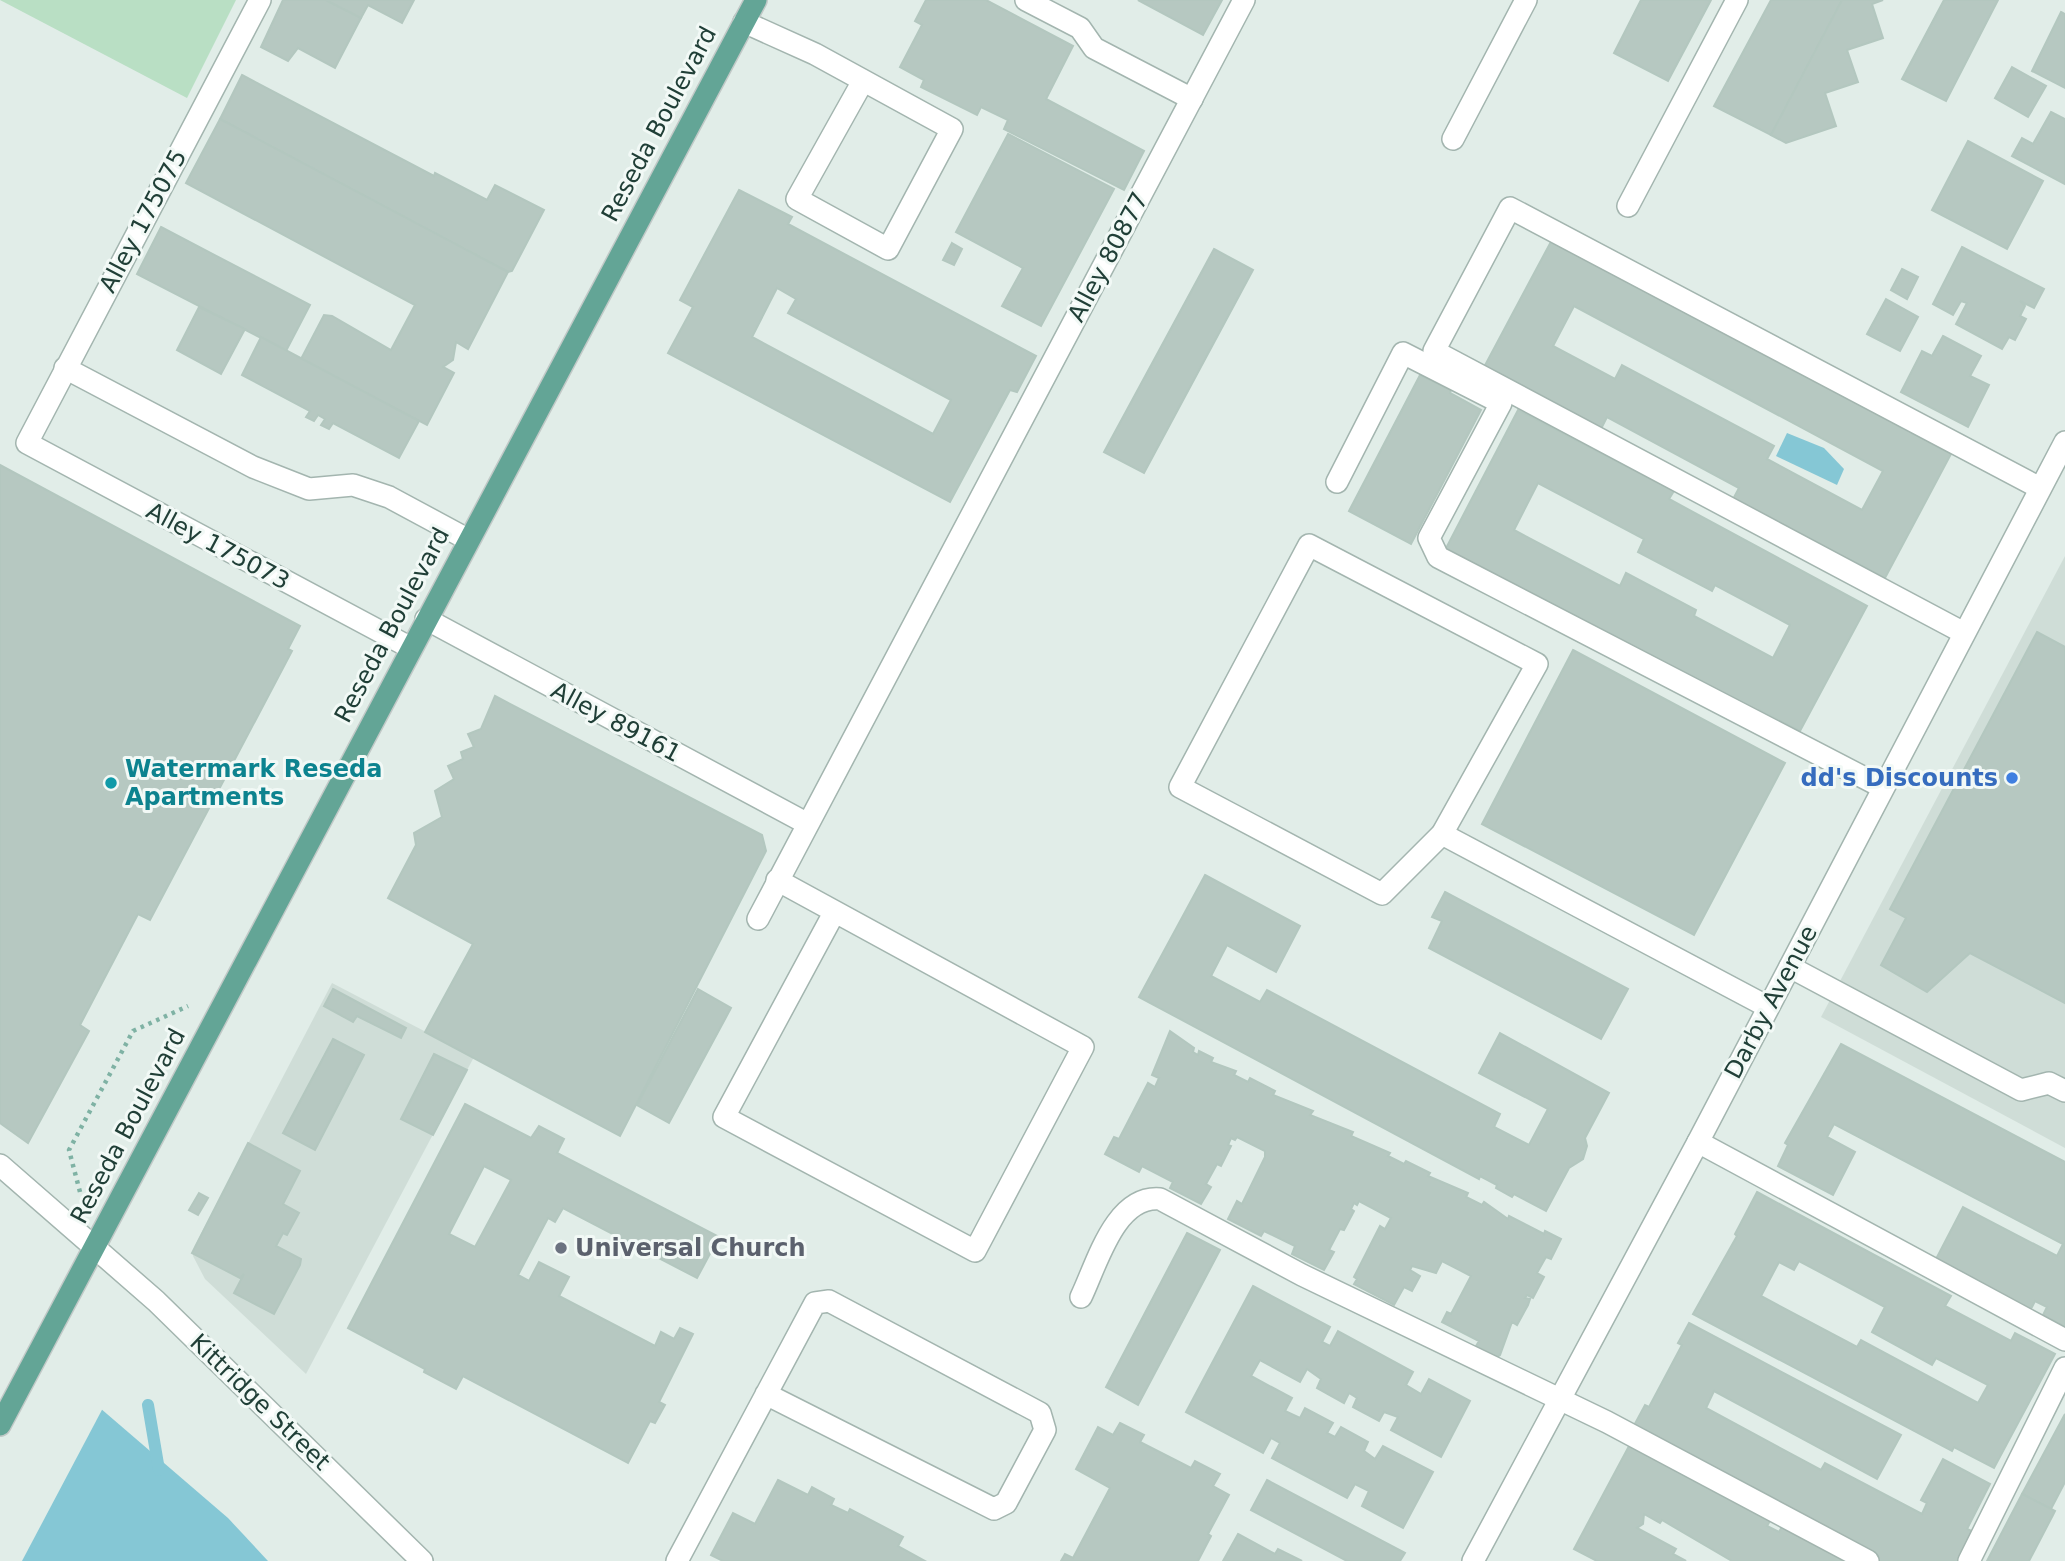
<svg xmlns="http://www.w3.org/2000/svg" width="2065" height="1561" viewBox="0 0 2065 1561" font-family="'DejaVu Sans',sans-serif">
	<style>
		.built { fill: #cfddd7 }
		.green { fill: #b9dfc4 }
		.water { fill: #85c7d5 }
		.pier { fill: #e1ede8 }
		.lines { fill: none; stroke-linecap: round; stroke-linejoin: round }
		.stream { stroke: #85c7d5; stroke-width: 12 }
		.building { fill: #b6c8c1; stroke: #b3c7bf; stroke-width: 2; fill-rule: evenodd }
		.minor-casing { stroke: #a3b5af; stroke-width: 24 }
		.major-casing { stroke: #c1c9c7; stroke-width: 24 }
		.path { stroke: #7fb2a4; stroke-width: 4.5; stroke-dasharray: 3.5 5; stroke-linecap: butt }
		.minor { stroke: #fff; stroke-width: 21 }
		.major { stroke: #63a596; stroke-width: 21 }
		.shop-dot { fill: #3f7fe0; stroke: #f2f9f6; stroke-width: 2.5 }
		.culture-dot { fill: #0f9aa8; stroke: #f2f9f6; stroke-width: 2.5 }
		.worship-dot { fill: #6b7280; stroke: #f2f9f6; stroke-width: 2.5 }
		.labels { text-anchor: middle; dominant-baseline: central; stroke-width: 6; stroke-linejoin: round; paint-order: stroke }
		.street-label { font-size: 24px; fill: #203f37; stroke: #f2f9f6 }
		.culture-label { font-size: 24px; font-weight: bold; fill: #0d838f; stroke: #f2f9f6; text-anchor: start }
		.shop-label { font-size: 24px; font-weight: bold; fill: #366cbe; stroke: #f2f9f6; text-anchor: end }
		.worship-label { font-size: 24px; font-weight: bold; fill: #5b616d; stroke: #f2f9f6; text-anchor: start }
	</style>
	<rect width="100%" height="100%" fill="#e1ede8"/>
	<g class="built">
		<path d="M2065 556V1148L1821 1017Z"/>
		<path d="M332 983 474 1057 306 1374 205 1279 193 1256 194 1247Z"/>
	</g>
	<path class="green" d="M0 0H236L187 98Z"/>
	<g class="water">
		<path d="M1787 433 1824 448 1844 469 1837 485 1776 456Z"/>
		<path d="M0 1322 228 1518 268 1561H0Z"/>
	</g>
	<path class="pier" d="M0 1319 104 1406 22 1561H0Z"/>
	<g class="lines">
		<path class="stream" d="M148 1405 159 1470"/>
	</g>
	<g class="building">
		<path d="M283 0H326L361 18 335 68 298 48 288 61 261 47Z"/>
		<path d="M326 0H414L402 23 368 5 361 18Z"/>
		<path d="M926 0H986L1073 46 1046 99 1144 151 1124 190 1004 129 1008 120 981 107 977 115 921 87 924 80 900 67 922 25 915 21Z"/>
		<path d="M1138 0H1222L1203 35Z"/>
		<path d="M1641 0H1711L1668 81 1614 53Z"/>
		<path d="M1771 0H1842L1771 135 1714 106Z"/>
		<path d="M1842 0H1883L1872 4 1883 38 1847 50 1858 82 1825 93 1836 126 1786 143 1771 135Z"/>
		<path d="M1944 0H1998L1946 101 1902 79Z"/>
		<path d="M2061 12 2065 14V88L2032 71Z"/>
		<path d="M2012 67 2046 86 2028 117 1995 98Z"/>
		<path d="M242 75 434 176 435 173 487 200 495 185 544 210 512 271 508 272 220 119Z"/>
		<path d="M2051 112 2065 119V184L2012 156 2022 138 2033 144Z"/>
		<path d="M220 119 508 272 468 349 456 342 453 360 443 367 454 373 427 425 301 359 324 315 332 316 391 350 415 305 186 183Z"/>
		<path d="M1008 134 1114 189 1041 326 1002 306 1023 268 956 232Z"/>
		<path d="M1968 141 2043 181 2007 249 1932 210Z"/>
		<path d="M739 190 792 217 788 224 1036 356 1017 392 1010 390 950 502 668 353 693 307 680 300ZM777 288 796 299 788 313 951 400 933 434 752 337Z"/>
		<path d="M161 227 310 305 286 351 137 274Z"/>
		<path d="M1554 236 1915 427 1912 433 1951 454 1885 578 1851 560 1849 563 1732 501 1739 488 1607 417 1600 431 1483 369ZM1574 306 1883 471 1862 510 1767 459 1774 446 1622 365 1615 379 1553 346Z"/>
		<path d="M952 243 962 249 954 265 943 260Z"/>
		<path d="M1962 247 2044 289 2034 308 2020 301 2025 306 2020 316 2026 319 2015 340 2009 337 2002 349 1956 324 1967 303 1961 301 1953 315 1933 304Z"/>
		<path d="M1214 249 1253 270 1144 473 1104 452Z"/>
		<path d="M1902 269 1918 277 1907 299 1891 290Z"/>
		<path d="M1886 299 1918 317 1900 351 1867 334Z"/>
		<path d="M199 307 245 329 221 374 177 350Z"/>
		<path d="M1943 336 1981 356 1970 376 1989 385 1968 427 1901 392 1922 351 1932 356Z"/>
		<path d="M261 337 419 421 399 458 333 423 329 429 321 425 325 419 318 415 314 421 306 417 310 411 242 375Z"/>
		<path d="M1420 375 1451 390 1450 393 1481 410 1411 544 1349 511Z"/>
		<path d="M1518 410 1674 491 1669 499 1867 606 1800 731 1759 710 1757 713 1601 629 1597 636 1443 554ZM1538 483 1644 539 1638 552 1712 591 1715 585 1790 625 1773 658 1694 616 1696 610 1626 573 1620 586 1514 530Z"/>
		<path d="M0 465 300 626 288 649 292 651 150 920 138 914 80 1025 89 1031 28 1143 0 1123Z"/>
		<path d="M2037 632 2065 647V1003L1970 953 1927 992 1881 965 1906 918 1890 909Z"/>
		<path d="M1573 650 1785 763 1694 935 1482 824Z"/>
		<path d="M495 696 762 835 766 851 620 1136 425 1032 473 944 388 898 416 845 414 833 442 817 435 791 454 779 448 766 463 759 461 752 474 747 468 734 481 729Z"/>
		<path d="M1205 875 1300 926 1276 972 1227 945 1211 976 1260 1002 1267 990 1500 1114 1494 1127 1529 1145 1548 1109 1479 1073 1500 1033 1609 1093 1585 1138 1587 1146 1583 1159 1569 1168 1546 1211 1514 1194 1512 1197 1496 1188 1497 1185 1480 1176 1479 1179 1139 997Z"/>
		<path d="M1445 892 1628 989 1601 1039 1429 948 1442 921 1432 917Z"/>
		<path d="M333 989 406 1028 401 1038 357 1016 353 1022 324 1006Z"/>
		<path d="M698 989 731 1008 669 1123 637 1105Z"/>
		<path d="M1170 1031 1194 1048 1193 1052 1198 1055 1199 1051 1213 1058 1211 1062 1236 1071 1234 1075 1248 1082 1250 1078 1275 1091 1273 1095 1313 1111 1310 1115 1353 1132 1351 1136 1390 1153 1388 1156 1404 1164 1406 1161 1430 1173 1428 1176 1468 1193 1466 1197 1482 1205 1484 1202 1508 1219 1509 1216 1544 1234 1545 1231 1561 1239 1551 1259 1546 1257 1537 1273 1544 1277 1533 1298 1527 1295 1525 1298 1530 1299 1528 1305 1517 1325 1512 1322 1500 1355 1497 1357 1476 1346 1479 1341 1442 1322 1447 1312 1451 1314 1471 1276 1442 1261 1436 1273 1412 1266 1410 1270 1420 1276 1412 1291 1404 1287 1394 1305 1354 1284 1357 1279 1354 1277 1380 1226 1385 1229 1391 1218 1359 1201 1357 1205 1354 1203 1351 1209 1354 1211 1344 1230 1340 1229 1329 1250 1334 1252 1324 1270 1292 1254 1295 1246 1264 1231 1261 1236 1228 1219 1237 1201 1242 1204 1265 1157V1151L1237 1137 1235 1140 1231 1138 1228 1145 1231 1146 1221 1166 1217 1164 1206 1184 1211 1187 1201 1204 1170 1188 1173 1182 1142 1166 1139 1172 1105 1154 1114 1137 1119 1139 1148 1083 1155 1087 1159 1078 1152 1075Z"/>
		<path d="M333 1039 364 1055 315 1150 283 1133Z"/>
		<path d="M1841 1044 2065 1162V1327L2043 1315 2047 1307 2035 1301 2031 1309 1936 1259 1963 1207 2057 1256 2063 1244 1834 1124 1827 1137 1855 1152 1833 1195 1778 1166 1788 1145 1785 1143Z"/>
		<path d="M434 1054 467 1070 433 1135 401 1119Z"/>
		<path d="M465 1104 531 1138 539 1126 564 1139 557 1153 719 1237 697 1278 563 1208 555 1222 548 1218 518 1275 529 1281 539 1262 569 1277 559 1296 655 1346 661 1332 674 1339 680 1328 693 1334 659 1402 665 1405 655 1423 650 1421 628 1463 463 1376 456 1389 424 1372 425 1369 348 1328ZM484 1166 511 1180 475 1247 449 1234Z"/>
		<path d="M248 1143 300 1171 283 1204 299 1213 287 1235 283 1233 276 1246 301 1259 300 1265 274 1314 234 1293 244 1274 240 1278 192 1253Z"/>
		<path d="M1757 1192 1951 1296 1945 1306 2011 1341 2015 1333 2055 1354 1994 1468 1954 1447 1952 1451 1693 1314 1737 1236 1735 1234ZM1799 1261 1885 1307 1872 1332 1932 1365 1936 1358 1988 1385 1978 1403 1861 1340 1857 1347 1761 1296 1779 1262 1794 1270Z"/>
		<path d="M199 1193 208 1198 198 1215 189 1210Z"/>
		<path d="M1187 1233 1220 1250 1138 1405 1106 1387Z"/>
		<path d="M1253 1286 1330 1327 1322 1342 1330 1346 1338 1331 1413 1372 1406 1385 1421 1394 1429 1379 1470 1401 1441 1457 1391 1430 1398 1417 1384 1412 1379 1421 1353 1407 1357 1398 1349 1393 1344 1403 1317 1388 1321 1379 1307 1369 1300 1382 1260 1360 1251 1376 1292 1398 1285 1411 1300 1418 1305 1408 1333 1423 1327 1433 1335 1437 1341 1427 1368 1442 1364 1451 1375 1459 1383 1446 1433 1472 1403 1528 1362 1506 1369 1491 1355 1484 1347 1498 1272 1458 1280 1443 1271 1438 1263 1453 1186 1412Z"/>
		<path d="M1689 1323 1901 1435 1877 1479 1714 1391 1706 1408 1821 1470 1825 1463 1922 1514 1927 1503 1921 1500 1943 1459 1990 1484 1967 1529 1974 1532 1959 1561H1877L1766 1502 1770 1496 1753 1487 1749 1493 1631 1431 1645 1405 1649 1407 1682 1345 1678 1343Z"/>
		<path d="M2065 1414V1482L2051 1509 2022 1494Z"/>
		<path d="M1120 1423 1144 1435 1140 1442 1191 1468 1195 1461 1220 1474 1213 1486 1229 1495 1208 1534 1211 1536 1198 1561H1061L1065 1554 1073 1558 1110 1488 1076 1469 1098 1427 1113 1435Z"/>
		<path d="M1629 1446 1771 1519 1767 1526 1779 1532 1783 1525 1850 1561H1732L1662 1520 1660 1523 1644 1514 1643 1524 1637 1528 1676 1549 1673 1554 1686 1561H1597L1574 1549Z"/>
		<path d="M778 1480 808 1495 812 1487 834 1499 831 1505 848 1513 850 1509 903 1537 898 1546 925 1561H723L711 1555 733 1513 755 1524Z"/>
		<path d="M1267 1480 1405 1553 1400 1561H1347L1251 1510Z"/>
		<path d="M2022 1494 2055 1511 2053 1515 2029 1561H1987Z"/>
		<path d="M1238 1534 1275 1554 1278 1549 1302 1561H1223Z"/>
	</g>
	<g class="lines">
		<defs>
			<g id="minor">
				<path d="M260 0 27 443 411 648"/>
				<path d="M1026 0 1080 28 1094 48 1192 99"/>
				<path d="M744 22 815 54 952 129 888 249 797 199 863 81"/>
				<path d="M1453 139 1526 0"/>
				<path d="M1628 206 1737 0"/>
				<path d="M65 368 253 467 309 489 353 485 389 497 467 539"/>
				<path d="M1337 482 1403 353 1501 403 1429 538 1438 557 1882 787"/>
				<path d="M1309 545 1537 664 1442 834 1382 894 1180 787Z"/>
				<path d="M426 619 806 823"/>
				<path d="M1964 633 1434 351 1510 208 2040 488"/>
				<path d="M1442 834 1768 1007"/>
				<path d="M777 880 1083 1047 975 1251 724 1117 834 913"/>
				<path d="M758 919 1244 0"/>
				<path d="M1790 967 2021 1090 2049 1083 2065 1091"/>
				<path d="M1698 1142 2065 1340"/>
				<path d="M0 1165 156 1301 422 1561"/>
				<path d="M1081 1297C1097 1264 1115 1195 1160 1199L1302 1275 1607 1422 1868 1561"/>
				<path d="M677 1561 815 1303 829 1301 1040 1413 1045 1430 1006 1503 994 1509 766 1394"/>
				<path d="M1473 1561 1698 1142 2065 442"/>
				<path d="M1969 1561 2065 1368"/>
			</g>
			<path id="major" d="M0 1425 756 0"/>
		</defs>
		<use href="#minor" class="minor-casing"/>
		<use href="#major" class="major-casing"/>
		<path class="path" d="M80 1192 69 1150 133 1031 188 1006"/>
		<use href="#minor" class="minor"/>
		<use href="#major" class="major"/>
	</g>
	<circle class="shop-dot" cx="2012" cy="778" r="7"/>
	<circle class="culture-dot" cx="111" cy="783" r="7"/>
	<circle class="worship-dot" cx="561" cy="1248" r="7"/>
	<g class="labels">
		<g class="street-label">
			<text transform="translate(659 124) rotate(-62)">Reseda Boulevard</text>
			<text transform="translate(143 221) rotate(-62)">Alley 175075</text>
			<text transform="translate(1108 257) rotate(-62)">Alley 80877</text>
			<text transform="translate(218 546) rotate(28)">Alley 175073</text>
			<text transform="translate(392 625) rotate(-62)">Reseda Boulevard</text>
			<text transform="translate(616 722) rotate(28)">Alley 89161</text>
			<text transform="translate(1771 1002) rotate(-62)">Darby Avenue</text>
			<text transform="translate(128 1126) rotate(-62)">Reseda Boulevard</text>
			<text transform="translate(260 1402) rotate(44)">Kittridge Street</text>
		</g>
		<g class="culture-label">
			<text x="125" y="769">Watermark Reseda<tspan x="125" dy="28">Apartments</tspan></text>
		</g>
		<g class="shop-label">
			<text x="1998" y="778">dd's Discounts</text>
		</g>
		<g class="worship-label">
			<text x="575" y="1248">Universal Church</text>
		</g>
	</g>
</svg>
